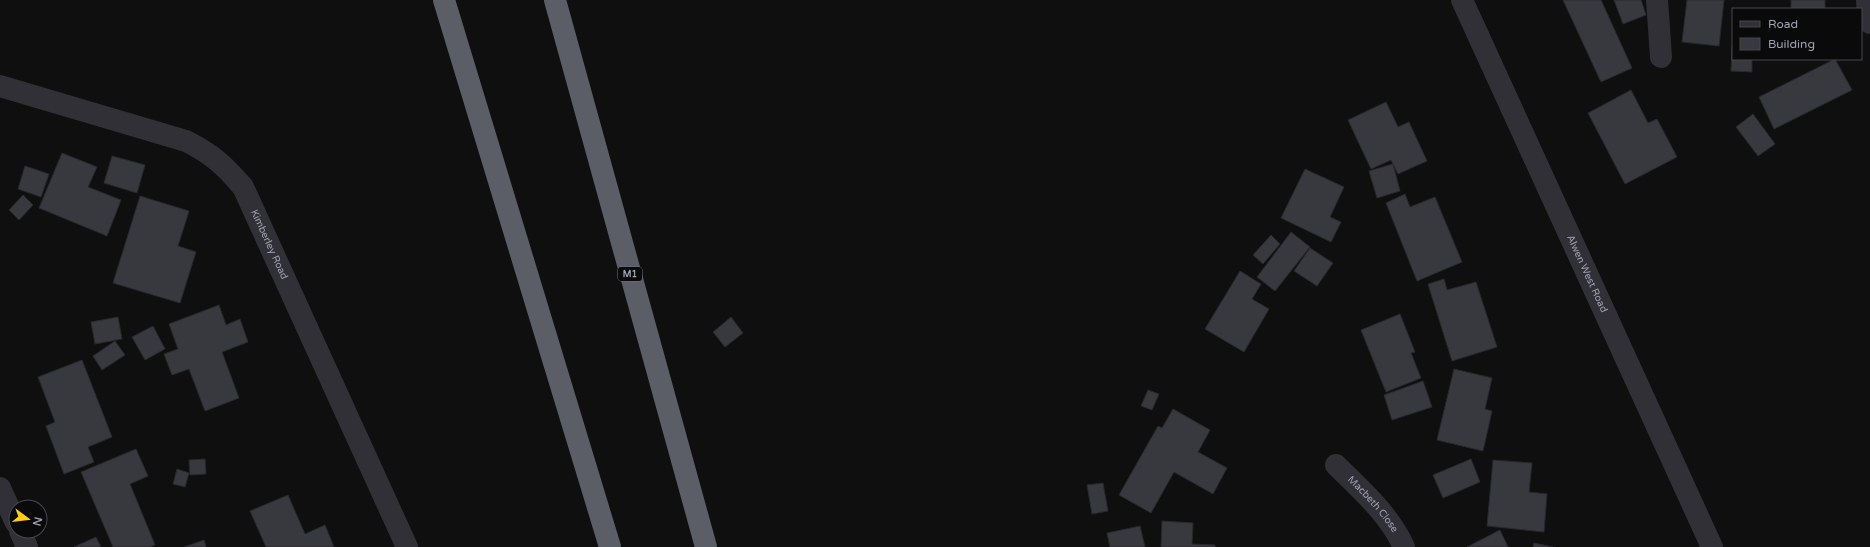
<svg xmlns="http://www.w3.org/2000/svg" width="1870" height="547" viewBox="0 0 1870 547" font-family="'Varela Round',sans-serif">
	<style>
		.building { fill: #38393f; stroke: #29292d }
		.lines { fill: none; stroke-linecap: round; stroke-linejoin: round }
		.minor { stroke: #303036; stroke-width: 22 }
		.highway { stroke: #5b5d67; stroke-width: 22 }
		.labels { text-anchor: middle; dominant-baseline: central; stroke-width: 3; stroke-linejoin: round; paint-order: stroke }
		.shield { fill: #0a0a0b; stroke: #727481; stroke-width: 1 }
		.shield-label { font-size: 9px; font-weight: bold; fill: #9fa2b3 }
		.street-label { font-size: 10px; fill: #9fa2b3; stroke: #0a0a0b }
	</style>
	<rect width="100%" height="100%" fill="#0f0f10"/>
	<g class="building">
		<path d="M1563 0H1601L1632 68 1601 82Z"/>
		<path d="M1614 0H1641L1646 15 1623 24Z"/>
		<path d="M1687 0H1724L1719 46 1682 42Z"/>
		<rect x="1791" y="0" width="34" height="9"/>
		<path d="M1732 46H1733V59H1752V72L1731 71Z"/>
		<path d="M1835 59 1852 90 1774 129 1759 97Z"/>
		<path d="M1631 90 1648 123 1657 119 1677 157 1625 184 1588 113Z"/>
		<path d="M1386 102 1398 127 1409 122 1427 161 1398 174 1391 160 1371 169 1348 120Z"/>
		<path d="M1753 114 1775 144 1758 156 1736 127Z"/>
		<path d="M62 153 97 167 88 187 121 200 107 236 39 208Z"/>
		<path d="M112 156 145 165 137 193 104 183Z"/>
		<path d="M1393 164 1400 191 1377 198 1369 171Z"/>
		<path d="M25 166 49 174 41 197 18 189Z"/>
		<path d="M1305 169 1344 187 1330 217 1341 222 1331 242 1281 218Z"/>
		<path d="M1405 194 1410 207 1435 197 1462 262 1417 281 1386 203Z"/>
		<path d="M23 195 33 205 19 220 9 210Z"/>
		<path d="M140 196 189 211 178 246 196 252 180 303 113 283Z"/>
		<path d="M1291 232 1310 247 1275 291 1257 277Z"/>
		<path d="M1271 235 1280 244 1263 264 1253 255Z"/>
		<path d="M1310 248 1333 263 1317 286 1294 271Z"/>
		<path d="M1240 271 1261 284 1252 299 1269 309 1244 352 1205 329Z"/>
		<path d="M1444 279 1447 290 1476 282 1497 347 1452 361 1428 284Z"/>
		<path d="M219 305 226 325 240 319 248 342 222 352 239 398 205 411 189 369 172 375 164 354 178 349 169 324Z"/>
		<path d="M1400 314 1415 352 1411 353 1421 378 1386 392 1361 330Z"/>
		<path d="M118 317 122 339 95 344 91 322Z"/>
		<path d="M731 317 743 333 725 347 713 332Z"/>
		<path d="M153 326 165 349 145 360 132 337Z"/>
		<path d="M115 341 125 355 102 370 93 356Z"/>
		<path d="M82 360 112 437 88 447 94 462 64 474 46 426 55 422 38 377Z"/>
		<path d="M1454 369 1492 378 1485 409 1492 411 1483 451 1437 440Z"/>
		<path d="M1423 381 1432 407 1392 420 1384 395Z"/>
		<path d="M1148 390 1159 394 1152 410 1141 406Z"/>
		<path d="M1173 409 1210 430 1198 452 1227 468 1213 494 1174 472 1151 513 1119 495 1158 426 1162 428Z"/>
		<path d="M136 449 148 476 130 484 155 545 150 547H113L81 472Z"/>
		<path d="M205 459 206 474 190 475 189 460Z"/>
		<path d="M1471 459 1480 482 1443 498 1433 475Z"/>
		<path d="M1493 460 1532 463 1529 492 1547 494 1544 532 1487 526Z"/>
		<path d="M177 469 189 473 185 487 173 484Z"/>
		<path d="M1103 483 1108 511 1092 514 1087 485Z"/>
		<path d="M288 495 305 534 325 525 334 547H266L250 511Z"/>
		<path d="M1162 521 1193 523 1192 544 1215 545V547H1161Z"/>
		<path d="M1140 526 1145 547H1110L1107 533Z"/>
		<path d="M1500 530 1508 547H1467Z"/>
		<path d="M96 537 101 547H74Z"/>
		<path d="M204 540 206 547H184Z"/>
		<path d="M1534 543 1553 547H1533Z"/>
	</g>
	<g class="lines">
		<g class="minor">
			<path id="s1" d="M1462 0 1712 547"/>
			<path d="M1657 0 1661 57"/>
			<path d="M1867 0 1868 17 1870 23"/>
			<path id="s2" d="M0 86 186 141C212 154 224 165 243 187L407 547"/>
			<path id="s3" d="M1336 465C1361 490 1389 514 1404 547"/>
			<path d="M0 488 16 523"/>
			<path d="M20 531 27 547"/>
		</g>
		<g class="highway">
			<path d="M444 0 610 547"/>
			<path d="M555 0 706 547"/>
		</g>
	</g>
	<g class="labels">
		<rect class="shield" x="618" y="267" width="24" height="14" rx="3"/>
		<g class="shield-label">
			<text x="630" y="274">M1</text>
		</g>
		<g class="street-label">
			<text stroke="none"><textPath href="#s2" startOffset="331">Kimberley Road</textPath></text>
			<text stroke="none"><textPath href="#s1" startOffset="301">Alwen West Road</textPath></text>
			<text stroke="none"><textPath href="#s3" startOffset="54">Macbeth Close</textPath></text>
		</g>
	</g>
	<rect x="1732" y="8" width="130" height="52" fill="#0a0a0b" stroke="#46474e"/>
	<rect x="1740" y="21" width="20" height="6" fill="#303036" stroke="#46474e"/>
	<text x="1768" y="28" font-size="12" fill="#9fa2b3">Road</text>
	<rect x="1740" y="38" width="20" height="12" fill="#38393f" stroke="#46474e"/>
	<text x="1768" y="48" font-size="12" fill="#9fa2b3">Building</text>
	<g transform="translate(28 519) rotate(105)"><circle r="19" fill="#0a0a0b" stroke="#46474e"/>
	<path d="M0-3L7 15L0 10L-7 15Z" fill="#ffcc18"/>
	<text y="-6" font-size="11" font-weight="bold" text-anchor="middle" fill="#9fa2b3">N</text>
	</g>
</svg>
